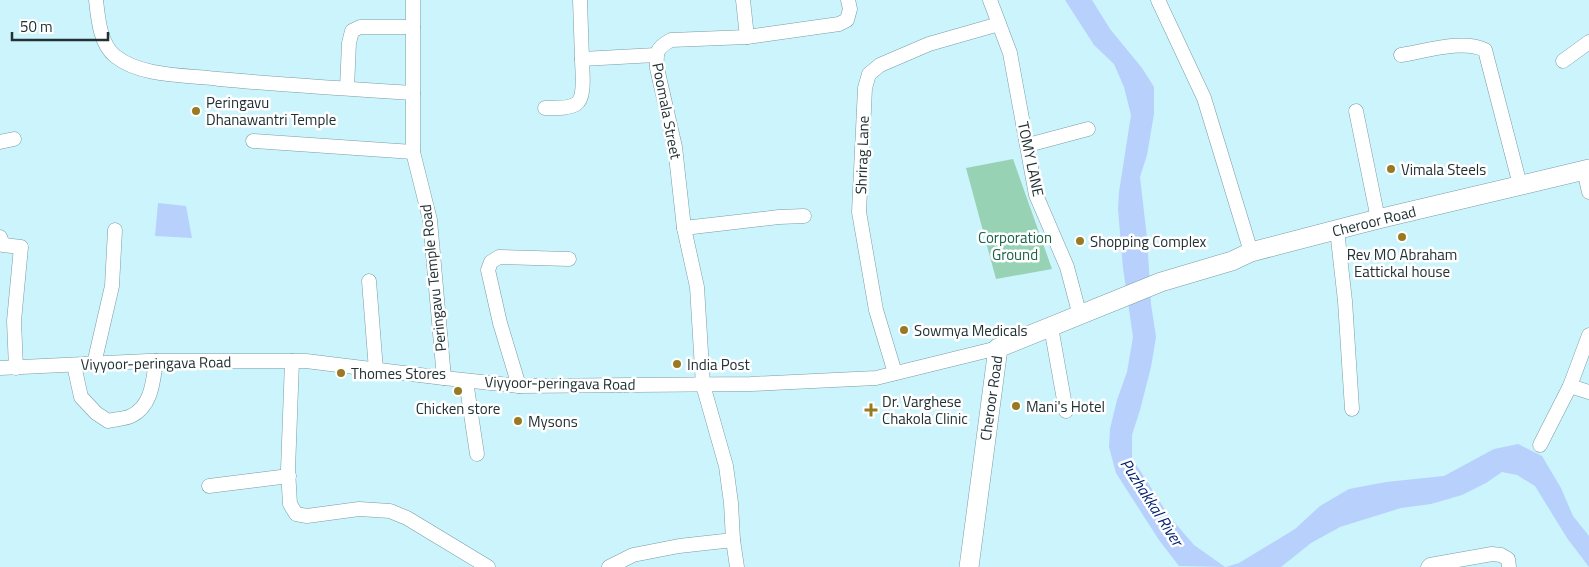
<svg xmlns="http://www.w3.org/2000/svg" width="1589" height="567" viewBox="0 0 1589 567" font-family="'Titillium Web',sans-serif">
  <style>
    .green { fill: #98d2b5 }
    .water { fill: #b8d0fc }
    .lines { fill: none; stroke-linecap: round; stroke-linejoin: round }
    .minor-casing { stroke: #789da4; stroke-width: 15 }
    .major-casing { stroke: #789da4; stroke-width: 20 }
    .minor { stroke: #fff; stroke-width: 14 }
    .major { stroke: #fff; stroke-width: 19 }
    .poi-dot { fill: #997a23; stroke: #fff; stroke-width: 2 }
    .labels { text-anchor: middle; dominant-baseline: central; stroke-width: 5; stroke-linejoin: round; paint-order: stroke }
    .poi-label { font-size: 15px; fill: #223134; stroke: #fff; text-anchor: start }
    .street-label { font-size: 15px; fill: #223134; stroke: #fff }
    .park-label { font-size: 15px; fill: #1b6347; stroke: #fff }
    .water-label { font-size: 16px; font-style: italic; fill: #00206f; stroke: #fff }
  </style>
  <rect width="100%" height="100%" fill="#ccf4fc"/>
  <polygon class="green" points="1013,159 1052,269 996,279 966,168"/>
  <g class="water">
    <polygon points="1065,0 1092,0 1110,29 1142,68 1154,87 1154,114 1147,155 1140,177 1147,238 1151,304 1156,337 1151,367 1140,410 1132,435 1132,458 1169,516 1194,545 1225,567 1179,566 1159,540 1116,473 1109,447 1110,429 1117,400 1127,372 1133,337 1123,268 1118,209 1119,192 1131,115 1124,87 1114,64 1094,45"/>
    <polygon points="158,203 186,206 192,238 155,236"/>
    <polygon points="1518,444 1542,456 1561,488 1573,516 1589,536 1589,567 1567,538 1535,486 1517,475 1502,472 1486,483 1462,495 1431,504 1401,508 1340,527 1311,543 1281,567 1226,567 1239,563 1295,529 1320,506 1349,489 1386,482 1444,476 1494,449"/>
  </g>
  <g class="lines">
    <g class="minor-casing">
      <g id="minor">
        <path d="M96,0C98,18 100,44 115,56C141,77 187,75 219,79C283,85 348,89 413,93"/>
        <polyline points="413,0 413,152 430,220 444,378"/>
        <polyline points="580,0 582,59 656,55"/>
        <polyline points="743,0 747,37"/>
        <polyline points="990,0 1010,53 1036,195 1067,267 1080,316"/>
        <polyline points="1158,0 1204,98 1251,252"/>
        <path d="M1401,55C1426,51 1463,39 1485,50L1520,185"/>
        <polyline points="1563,61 1589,42"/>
        <polyline points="347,88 349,43 352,31 360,27 413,27"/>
        <path d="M545,108C554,108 568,109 576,104C586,98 582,70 582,59"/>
        <polyline points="1356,111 1378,219"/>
        <polyline points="253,141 413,152"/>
        <polyline points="0,142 14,139"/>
        <polyline points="1028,145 1088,129"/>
        <polyline points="1584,170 1589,192"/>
        <polyline points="684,228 779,217 804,216"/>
        <polyline points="1337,230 1345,301 1352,409"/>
        <polyline points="0,237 3,245 21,247 14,321 16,368"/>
        <polyline points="369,281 376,370"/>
        <polyline points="1051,327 1066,411"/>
        <polyline points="1589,335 1570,386 1589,392"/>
        <polyline points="292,361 288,470 290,504 296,514 307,516 359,509 390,511 407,518 488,567"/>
        <polyline points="94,364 112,286 115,230"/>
        <path d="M74,365L81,397L96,413L108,421C115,419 125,419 131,416C152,406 153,381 156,361"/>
        <polyline points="0,368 148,361 306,361 444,378 519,386 751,384 876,378 998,348"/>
        <polyline points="895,373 876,310 859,212 865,88 869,74 880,65 929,44 999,24"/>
        <polyline points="466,381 477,454"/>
        <polyline points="519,386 500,323 488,270 491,262 499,257 569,259"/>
        <polyline points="1540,445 1570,386"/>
        <polyline points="209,486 289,476"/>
        <path d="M733,540L731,503L726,466L703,385L697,287L684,228L675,147L657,68C656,53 656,48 671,40L747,37L839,24L847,20L850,9L848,0"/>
        <polyline points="609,567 633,555 679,546 733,540 737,567"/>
        <polyline points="1428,567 1430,565 1492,554 1501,555 1508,559 1509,567"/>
      </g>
    </g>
    <g class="major-casing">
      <polyline id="major" points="969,567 998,348 1161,282 1232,261 1251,252 1378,219 1589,169"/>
    </g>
    <use href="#minor" class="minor"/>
    <use href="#major" class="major"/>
  </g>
  <g class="poi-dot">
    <circle cx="196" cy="111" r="5"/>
    <circle cx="1391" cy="169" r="5"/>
    <circle cx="1402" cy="237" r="5"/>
    <circle cx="1080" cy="241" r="5"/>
    <circle cx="904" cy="330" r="5"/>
    <circle cx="677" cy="364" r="5"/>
    <circle cx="341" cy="373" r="5"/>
    <circle cx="458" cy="391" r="5"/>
    <circle cx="1016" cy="406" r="5"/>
    <path d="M868.5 402.5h5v5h5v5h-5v5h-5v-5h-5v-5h5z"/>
    <circle cx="518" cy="421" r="5"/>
  </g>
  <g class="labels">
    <g class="poi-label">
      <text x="206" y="102">Peringavu<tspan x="206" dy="17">Dhanawantri Temple</tspan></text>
      <text x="1401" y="169">Vimala Steels</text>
      <text x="1090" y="241">Shopping Complex</text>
      <text x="1402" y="254" text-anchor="middle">Rev MO Abraham<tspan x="1402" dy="17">Eattickal house</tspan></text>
      <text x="914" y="330">Sowmya Medicals</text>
      <text x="687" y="364">India Post</text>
      <text x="351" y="373">Thomes Stores</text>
      <text x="882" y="401">Dr. Varghese<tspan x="882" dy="17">Chakola Clinic</tspan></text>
      <text x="1026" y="406">Mani's Hotel</text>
      <text x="458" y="408" text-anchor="middle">Chicken store</text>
      <text x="528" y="421">Mysons</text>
    </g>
    <g class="street-label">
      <text transform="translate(667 111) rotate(79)">Poomala Street</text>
      <text transform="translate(862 155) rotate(-88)">Shrirag Lane</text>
      <text transform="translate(1031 159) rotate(78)">TOMY LANE</text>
      <text transform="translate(1374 221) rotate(-14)">Cheroor Road</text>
      <text transform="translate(433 278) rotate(-96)">Peringavu Temple Road</text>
      <text transform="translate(156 363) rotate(-1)">Viyyoor-peringava Road</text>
      <text transform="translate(560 383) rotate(1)">Viyyoor-peringava Road</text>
      <text transform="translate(991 398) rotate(-82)">Cheroor Road</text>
    </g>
    <g class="park-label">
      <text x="1015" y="237">Corporation<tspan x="1015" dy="17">Ground</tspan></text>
    </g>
    <g class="water-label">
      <text transform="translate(1152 502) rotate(57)">Puzhakkal River</text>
    </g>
  </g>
  <path d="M12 32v8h96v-8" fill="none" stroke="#223134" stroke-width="2.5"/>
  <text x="20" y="32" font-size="15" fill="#223134" stroke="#ffffff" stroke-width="4" paint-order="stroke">50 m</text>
</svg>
